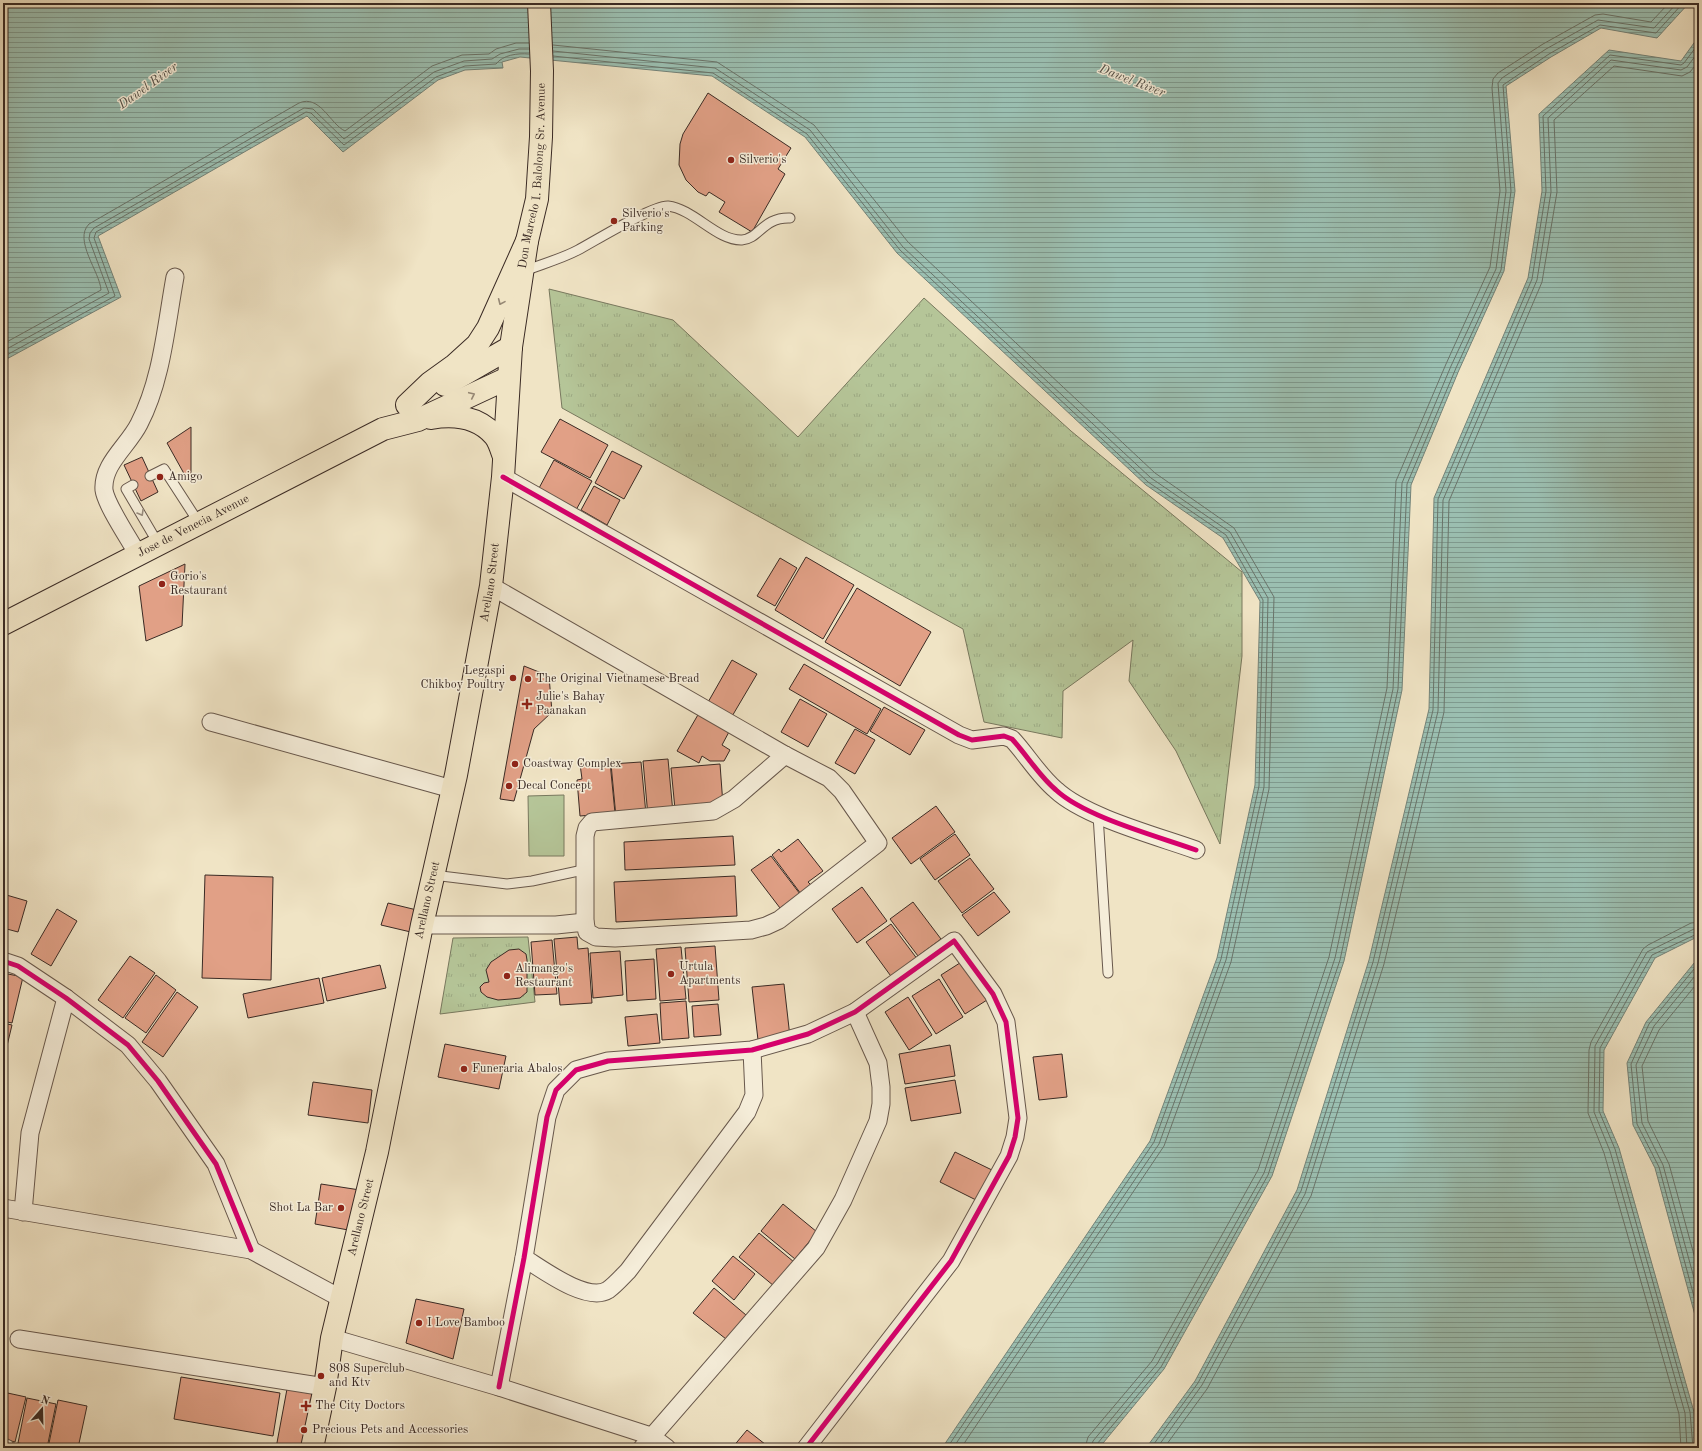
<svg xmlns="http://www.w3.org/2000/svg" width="1702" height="1451" viewBox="0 0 1702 1451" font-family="'Old Standard TT',serif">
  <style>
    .grass { fill: url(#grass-tufts); stroke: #78785e }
    .garden { fill: #b5c598; stroke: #78785e }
    .water { fill: url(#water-rules); stroke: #748379 }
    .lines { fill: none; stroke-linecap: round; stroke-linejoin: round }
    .shore { stroke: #6a746a; stroke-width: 1 }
    .building { fill: #e1a086; stroke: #3a2a24 }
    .lane-casing { stroke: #68584c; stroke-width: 11 }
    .street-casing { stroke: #68584c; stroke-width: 19 }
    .primary-casing { stroke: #3a2a24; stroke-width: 24 }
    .highway-casing { stroke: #3a2a24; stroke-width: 24 }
    .lane { stroke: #f5edd9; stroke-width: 9 }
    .street { stroke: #f5edd9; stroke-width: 17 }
    .primary { stroke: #f0e4c5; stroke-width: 22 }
    .highway { stroke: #f0e4c5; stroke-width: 22 }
    .cycleway-casing { stroke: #f5edd9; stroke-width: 8 }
    .cycleway { stroke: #d6006c; stroke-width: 5 }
    .oneway { stroke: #958774 }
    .oneway2 { stroke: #988c7e }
    .poi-dot { fill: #8f2418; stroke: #f5edd9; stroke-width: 1.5 }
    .labels { text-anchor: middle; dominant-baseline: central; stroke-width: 3; stroke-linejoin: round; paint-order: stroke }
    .poi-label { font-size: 12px; fill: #3a2a24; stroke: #f5edd9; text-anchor: start }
    .street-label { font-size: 12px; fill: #3a2a24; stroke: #f5edd9 }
    .water-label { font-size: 13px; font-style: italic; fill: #524f47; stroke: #f5edd9 }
  </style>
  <defs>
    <pattern id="grass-tufts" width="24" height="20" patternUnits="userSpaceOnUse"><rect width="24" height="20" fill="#b5c598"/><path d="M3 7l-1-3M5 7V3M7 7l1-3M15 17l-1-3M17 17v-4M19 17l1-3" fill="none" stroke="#9ca983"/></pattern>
    <pattern id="water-rules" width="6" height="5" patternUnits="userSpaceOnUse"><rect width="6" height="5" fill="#9bbfb1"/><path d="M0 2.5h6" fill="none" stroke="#7f9b90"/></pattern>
  </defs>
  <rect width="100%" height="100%" fill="#f0e4c5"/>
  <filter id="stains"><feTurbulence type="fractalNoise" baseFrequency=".005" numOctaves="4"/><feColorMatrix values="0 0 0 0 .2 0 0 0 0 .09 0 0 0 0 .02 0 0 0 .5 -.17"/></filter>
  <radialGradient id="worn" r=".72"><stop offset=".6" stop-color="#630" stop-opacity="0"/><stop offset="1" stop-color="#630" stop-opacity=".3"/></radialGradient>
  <g class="grass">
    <polygon points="549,289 673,320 798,437 924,298 1071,431 1242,572 1242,656 1220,844 1176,751 1129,681 1133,640 1063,691 1062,738 984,722 963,629 562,408"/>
    <polygon points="528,937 535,1002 440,1014 453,938"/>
  </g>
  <polygon class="garden" points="564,795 564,856 529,856 528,796"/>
  <g class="water">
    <polygon points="3,3 1689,3 1657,38 1601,28 1551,57 1506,86 1515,191 1504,271 1459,370 1411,485 1402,690 1344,961 1272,1176 1164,1369 1099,1448 942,1448 1150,1141 1217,958 1255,785 1260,601 1223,538 1146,485 897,253 805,137 712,76 520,57 502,62 503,68 465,70 438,80 343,152 307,116 98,236 121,297 3,361"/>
    <polygon points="1699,36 1699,936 1655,958 1604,1050 1603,1111 1619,1148 1694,1412 1696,1448 1146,1448 1195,1381 1297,1190 1369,960 1429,709 1434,498 1528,278 1542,191 1539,114 1609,50 1681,61"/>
    <polygon points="1699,957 1699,1330 1655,1168 1633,1125 1627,1063 1646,1022"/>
  </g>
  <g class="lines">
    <g class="shore">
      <polyline points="553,45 717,62 814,125 908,242 1155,473 1234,528 1274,597 1269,789 1231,962 1164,1146 961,1448"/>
      <polyline points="553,51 715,68 810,130 903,247 1151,478 1230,532 1268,598 1264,787 1226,960 1159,1144 953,1448"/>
      <polyline points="553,56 713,73 807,134 900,250 1148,482 1226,535 1263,600 1259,786 1221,959 1154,1142 947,1448"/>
      <path d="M3,344L101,290C100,272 73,240 89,224L299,103C320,94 330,124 345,131L432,66L462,55L489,54L496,49L516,43H529"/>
      <polyline points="3,351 109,293 89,239 90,233 94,228 304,108 313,109 344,139 434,72 464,61 492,59 500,54 519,49 529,49"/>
      <path d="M3,357L115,296L94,238L96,232L306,112L311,113L344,145L436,77L465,66L496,64C503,55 517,53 529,54"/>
      <polyline points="1699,963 1649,1024 1631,1064 1637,1124 1659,1167 1699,1315"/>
      <polyline points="1699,971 1654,1026 1636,1065 1642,1123 1663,1165 1699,1296"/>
      <polyline points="1699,981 1659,1030 1642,1066 1648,1121 1669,1164 1699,1273"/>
      <polyline points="1085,1448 1088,1437 1152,1361 1258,1170 1329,957 1387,688 1396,481 1446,364 1490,267 1500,191 1492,88 1493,79 1498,73 1543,44 1595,15 1603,14 1651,22 1669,3"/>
      <polyline points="1091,1448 1093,1441 1157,1364 1264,1173 1335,958 1393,689 1402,483 1451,366 1496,269 1506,191 1498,83 1502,78 1546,49 1598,20 1654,28 1677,3"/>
      <polyline points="1096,1448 1097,1444 1161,1367 1268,1175 1340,960 1398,689 1407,484 1456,368 1501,270 1511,191 1503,85 1549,54 1600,25 1656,33 1683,3"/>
      <polyline points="1151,1448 1198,1383 1301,1191 1373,962 1433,710 1438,499 1532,279 1546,191 1543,116 1610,55 1681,65 1684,63 1699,43"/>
      <polyline points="1157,1448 1202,1385 1305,1194 1378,963 1438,711 1443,500 1537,280 1551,192 1548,118 1611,60 1681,70 1687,67 1699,51"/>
      <polyline points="1164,1448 1207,1389 1311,1196 1384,964 1444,712 1449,501 1542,282 1557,192 1554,120 1614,66 1682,76 1690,72 1699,61"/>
      <polyline points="1681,1448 1679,1414 1604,1153 1588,1113 1589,1050 1591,1042 1643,949 1648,945 1691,923 1699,922"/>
      <polyline points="1687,1448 1685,1413 1610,1151 1594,1112 1595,1046 1647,952 1694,929 1699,928"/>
      <polyline points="1693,1448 1690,1412 1615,1149 1599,1111 1600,1048 1652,955 1699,933"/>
    </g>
  </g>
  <g class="building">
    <polygon points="708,93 791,148 778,169 785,174 752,232 719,212 725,202 709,192 706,196 698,192 686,180 679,165 680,144 683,134"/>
    <polygon points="560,419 608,445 590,478 541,452"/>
    <polygon points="191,427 191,479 187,479 167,443"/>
    <polygon points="612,451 642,466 624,499 595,483"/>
    <polygon points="142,457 158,492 141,501 124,465"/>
    <polygon points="554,460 592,481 576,510 538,490"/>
    <polygon points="594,486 620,500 607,525 581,510"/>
    <polygon points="806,557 854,585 823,639 775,610"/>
    <polygon points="780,558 797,568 775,606 757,596"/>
    <polygon points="185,564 182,626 146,641 139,586"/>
    <polygon points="857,588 931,632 900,686 825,642"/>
    <polygon points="732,660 757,674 731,718 707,704"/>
    <polygon points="804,664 881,709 867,734 789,689"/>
    <polygon points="524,666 549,676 552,712 534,729 514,801 500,799"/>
    <polygon points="800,699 827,714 808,747 781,732"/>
    <polygon points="884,707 925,730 910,755 870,731"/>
    <polygon points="699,713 730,730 722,745 730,750 724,761 710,761 702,756 699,763 677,751"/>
    <polygon points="855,729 875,740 855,774 835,763"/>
    <polygon points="668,759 673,813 648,816 643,761"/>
    <polygon points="610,762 615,813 580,816 577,780 582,779 580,764"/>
    <polygon points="641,762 646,814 616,817 611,764"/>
    <polygon points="720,764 723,805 675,809 671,768"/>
    <polygon points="936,806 955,832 911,864 892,838"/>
    <polygon points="955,834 970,855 935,880 920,859"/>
    <polygon points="733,836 735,865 625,870 624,842"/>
    <polygon points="798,839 823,871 808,882 812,886 801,894 772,855 779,849 781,852"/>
    <polygon points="771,856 800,894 780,908 751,870"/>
    <polygon points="970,858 994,889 962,913 938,881"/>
    <polygon points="205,875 273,877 271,980 202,978"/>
    <polygon points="735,876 737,916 616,922 614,882"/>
    <polygon points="862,887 887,921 857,943 832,909"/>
    <polygon points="994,892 1010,912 978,936 962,915"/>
    <polygon points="3,894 27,901 18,932 3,928"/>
    <polygon points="913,902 941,939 918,956 890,919"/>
    <polygon points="388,903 421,911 415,933 381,925"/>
    <polygon points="57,909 77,921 51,966 31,954"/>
    <polygon points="891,924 918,960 893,979 866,942"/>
    <polygon points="577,937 578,949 588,948 592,1003 560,1005 554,939"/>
    <polygon points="552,940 557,994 535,995 531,942"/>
    <polygon points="715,946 719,1000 689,1002 685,948"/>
    <polygon points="681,947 686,999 660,1001 656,949"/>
    <polygon points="519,949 526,954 527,960 527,992 520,998 511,999 498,1000 487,997 481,992 480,987 484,983 489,982 486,970 491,962 509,950"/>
    <polygon points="620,951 623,995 593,998 590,953"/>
    <polygon points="130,956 155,973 123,1018 98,1000"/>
    <polygon points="654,959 656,999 627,1001 625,961"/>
    <polygon points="963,961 987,1000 965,1014 941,975"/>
    <polygon points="380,965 386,988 327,1001 322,978"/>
    <polygon points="3,973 23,977 12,1023 3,1021"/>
    <polygon points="156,975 176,990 146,1033 125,1018"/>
    <polygon points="319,978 324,1003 248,1018 243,994"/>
    <polygon points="939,979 963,1017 936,1034 912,996"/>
    <polygon points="784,984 790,1037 758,1040 752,987"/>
    <polygon points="177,992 198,1007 163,1057 142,1042"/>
    <polygon points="908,997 932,1035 909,1050 885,1012"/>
    <polygon points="686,1001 689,1038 662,1040 660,1003"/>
    <polygon points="718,1004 721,1035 694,1037 692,1006"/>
    <polygon points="657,1014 660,1043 628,1046 625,1017"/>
    <polygon points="3,1023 12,1025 6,1050 3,1050"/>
    <polygon points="445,1044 506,1056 499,1089 438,1077"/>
    <polygon points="950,1045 955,1076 905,1084 899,1054"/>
    <polygon points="1062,1054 1067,1097 1039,1100 1033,1057"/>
    <polygon points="955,1080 961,1113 911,1121 905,1088"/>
    <polygon points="313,1082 372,1090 368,1123 308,1115"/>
    <polygon points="955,1152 994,1171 978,1201 940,1182"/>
    <polygon points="321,1184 360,1190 354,1231 315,1224"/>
    <polygon points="783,1204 817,1232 795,1259 761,1231"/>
    <polygon points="759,1233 794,1262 774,1286 739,1257"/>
    <polygon points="733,1256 755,1274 734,1300 712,1281"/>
    <polygon points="714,1288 746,1315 726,1339 693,1313"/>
    <polygon points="416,1299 464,1309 453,1359 406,1343"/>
    <polygon points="181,1377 280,1393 273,1436 174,1419"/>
    <polygon points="287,1389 313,1394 307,1448 276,1448"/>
    <polygon points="3,1392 26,1397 15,1442 3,1439"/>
    <polygon points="27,1398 56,1404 47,1448 18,1443"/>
    <polygon points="58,1400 87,1406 78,1448 48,1448"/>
    <polygon points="747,1430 770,1448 732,1448"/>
  </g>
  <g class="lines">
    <g class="lane-casing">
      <g id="lane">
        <path d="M524,271C542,264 561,259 578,250C595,241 653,205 668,206C694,209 717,241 742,240C759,239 763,217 790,218"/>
        <polyline points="150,476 164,469 199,523"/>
        <polyline points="133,485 126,489 159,545"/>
        <polyline points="1098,815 1108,973"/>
        <polyline points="433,875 507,884 532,881 583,870"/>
      </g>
    </g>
    <g class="street-casing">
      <g id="street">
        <path d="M503,477L959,735L972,740L1004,736L1012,739C1027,755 1039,776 1056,790C1085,817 1157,836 1196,850"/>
        <path d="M138,555C130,540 106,505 104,490C102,464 128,446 139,424C162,380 166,326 175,277"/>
        <polyline points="211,722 452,789"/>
        <polyline points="585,922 585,836 587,828 592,822 713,811 734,799 785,755"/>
        <polyline points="422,925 556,925 585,922 587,932 596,937 615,938 751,930 766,926 779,920 878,843 842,791 829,778 785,755 491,586"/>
        <polyline points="3,961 18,966 66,998 128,1045 158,1081 216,1164 251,1250"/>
        <polyline points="3,1208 251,1250 342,1299"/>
        <polyline points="23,1212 30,1133 66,998"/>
        <path d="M524,1258C542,1269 587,1303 608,1290C615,1285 622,1277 628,1271L747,1112L754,1095L752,1050"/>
        <polyline points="332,1338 499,1387 651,1436 667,1448"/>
        <polyline points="19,1339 325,1387"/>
        <polyline points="499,1387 524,1258 547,1117 556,1090 576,1070 608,1061 752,1050 808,1034 855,1012 954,941 993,994 1006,1022 1018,1118 1015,1137 1009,1156 951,1261 806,1448"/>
        <polyline points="3,1447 6,1448"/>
        <polyline points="642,1448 816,1248 843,1200 878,1121 881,1104 881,1087 878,1063 855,1012"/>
      </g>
    </g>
    <g class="primary-casing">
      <g id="primary">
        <path id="s1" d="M511,347L527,241L537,199L541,137L542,71L539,3"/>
      </g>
    </g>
    <g class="highway-casing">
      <g id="highway">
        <polyline points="445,385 511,347"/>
        <polyline points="407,405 430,383 455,365 477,345 488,328 527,241"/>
        <path d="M431,418C454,414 478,417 494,435C498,439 501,448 503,454"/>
        <path id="s2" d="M3,624L383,429L418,420L508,378"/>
        <path id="s3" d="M312,1448L325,1387L332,1338L377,1152L422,925L456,775L491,586L503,477L511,347"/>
      </g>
    </g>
    <use href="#lane" class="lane"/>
    <use href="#street" class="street"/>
    <use href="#primary" class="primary"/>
    <use href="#highway" class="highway"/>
    <g class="cycleway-casing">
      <g id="cycleway">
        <path d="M503,477L959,735L972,740L1004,736L1012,739C1027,755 1039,776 1056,790C1085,817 1157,836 1196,850"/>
        <polyline points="3,961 18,966 66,998 128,1045 158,1081 216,1164 251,1250"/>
        <polyline points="499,1387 524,1258 547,1117 556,1090 576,1070 608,1061 752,1050 808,1034 855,1012 954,941 993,994 1006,1022 1018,1118 1015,1137 1009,1156 951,1261 806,1448"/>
      </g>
    </g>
    <use href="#cycleway" class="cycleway"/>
  </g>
  <defs><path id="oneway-chevron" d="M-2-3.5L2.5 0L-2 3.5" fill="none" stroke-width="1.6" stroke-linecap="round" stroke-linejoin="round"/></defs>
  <g class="oneway">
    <use href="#oneway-chevron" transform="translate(501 302) rotate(114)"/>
    <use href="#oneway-chevron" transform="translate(472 395) rotate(-25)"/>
  </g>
  <use class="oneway2" href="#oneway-chevron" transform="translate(141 513) rotate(60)"/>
  <g class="poi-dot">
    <circle cx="731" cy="160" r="4"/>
    <circle cx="614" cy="221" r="4"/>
    <circle cx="160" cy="477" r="4"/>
    <circle cx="162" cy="584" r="4"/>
    <circle cx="513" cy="678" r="4"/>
    <circle cx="528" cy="679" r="4"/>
    <path d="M525 698h4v4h4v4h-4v4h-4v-4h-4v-4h4z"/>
    <circle cx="515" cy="764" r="4"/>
    <circle cx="509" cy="786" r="4"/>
    <circle cx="671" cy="974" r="4"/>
    <circle cx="507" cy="976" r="4"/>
    <circle cx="464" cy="1069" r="4"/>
    <circle cx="341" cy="1208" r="4"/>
    <circle cx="419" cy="1323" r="4"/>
    <circle cx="321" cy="1376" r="4"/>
    <path d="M304 1400h4v4h4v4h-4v4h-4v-4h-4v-4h4z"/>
    <circle cx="304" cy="1430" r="4"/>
  </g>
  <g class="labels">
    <g class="poi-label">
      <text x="739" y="160">Silverio's</text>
      <text x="622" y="214">Silverio's<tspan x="622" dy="14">Parking</tspan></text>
      <text x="168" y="477">Amigo</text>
      <text x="170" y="577">Gorio's<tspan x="170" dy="14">Restaurant</tspan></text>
      <text x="505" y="671" text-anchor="end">Legaspi<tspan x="505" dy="14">Chikboy Poultry</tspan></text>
      <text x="536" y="679">The Original Vietnamese Bread</text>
      <text x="536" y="697">Julie's Bahay<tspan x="536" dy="14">Paanakan</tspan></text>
      <text x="523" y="764">Coastway Complex</text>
      <text x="517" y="786">Decal Concept</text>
      <text x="679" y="967">Urtula<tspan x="679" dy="14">Apartments</tspan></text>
      <text x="515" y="969">Alimango's<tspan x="515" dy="14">Restaurant</tspan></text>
      <text x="472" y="1069">Funeraria Abalos</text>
      <text x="333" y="1208" text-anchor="end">Shot La Bar</text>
      <text x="427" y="1323">I Love Bamboo</text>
      <text x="329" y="1369">808 Superclub<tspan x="329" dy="14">and Ktv</tspan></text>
      <text x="315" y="1406">The City Doctors</text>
      <text x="312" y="1430">Precious Pets and Accessories</text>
    </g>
    <g class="street-label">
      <text stroke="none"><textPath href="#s1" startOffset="173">Don Marcelo I. Balolong Sr. Avenue</textPath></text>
      <text stroke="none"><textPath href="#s2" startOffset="214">Jose de Venecia Avenue</textPath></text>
      <text stroke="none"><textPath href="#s3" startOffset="884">Arellano Street</textPath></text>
      <text stroke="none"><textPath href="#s3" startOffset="560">Arellano Street</textPath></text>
      <text stroke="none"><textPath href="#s3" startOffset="236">Arellano Street</textPath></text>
    </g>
    <g class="water-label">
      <text transform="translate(1132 81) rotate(21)">Dawel River</text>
      <text transform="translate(148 86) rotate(-36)">Dawel River</text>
    </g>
  </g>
  <rect width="1702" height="1451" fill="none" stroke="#f0e4c5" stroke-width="16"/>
  <rect x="4" y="4" width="1694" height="1443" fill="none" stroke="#3a2a24" stroke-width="2"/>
  <rect x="8" y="8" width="1686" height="1435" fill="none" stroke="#3a2a24"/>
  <g transform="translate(42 1409) rotate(20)" stroke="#f5edd9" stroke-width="3" paint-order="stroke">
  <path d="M0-3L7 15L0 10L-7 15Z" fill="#3a2a24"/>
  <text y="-6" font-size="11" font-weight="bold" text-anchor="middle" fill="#3a2a24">N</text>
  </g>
  <rect width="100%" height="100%" filter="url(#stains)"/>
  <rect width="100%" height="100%" fill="url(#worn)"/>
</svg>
